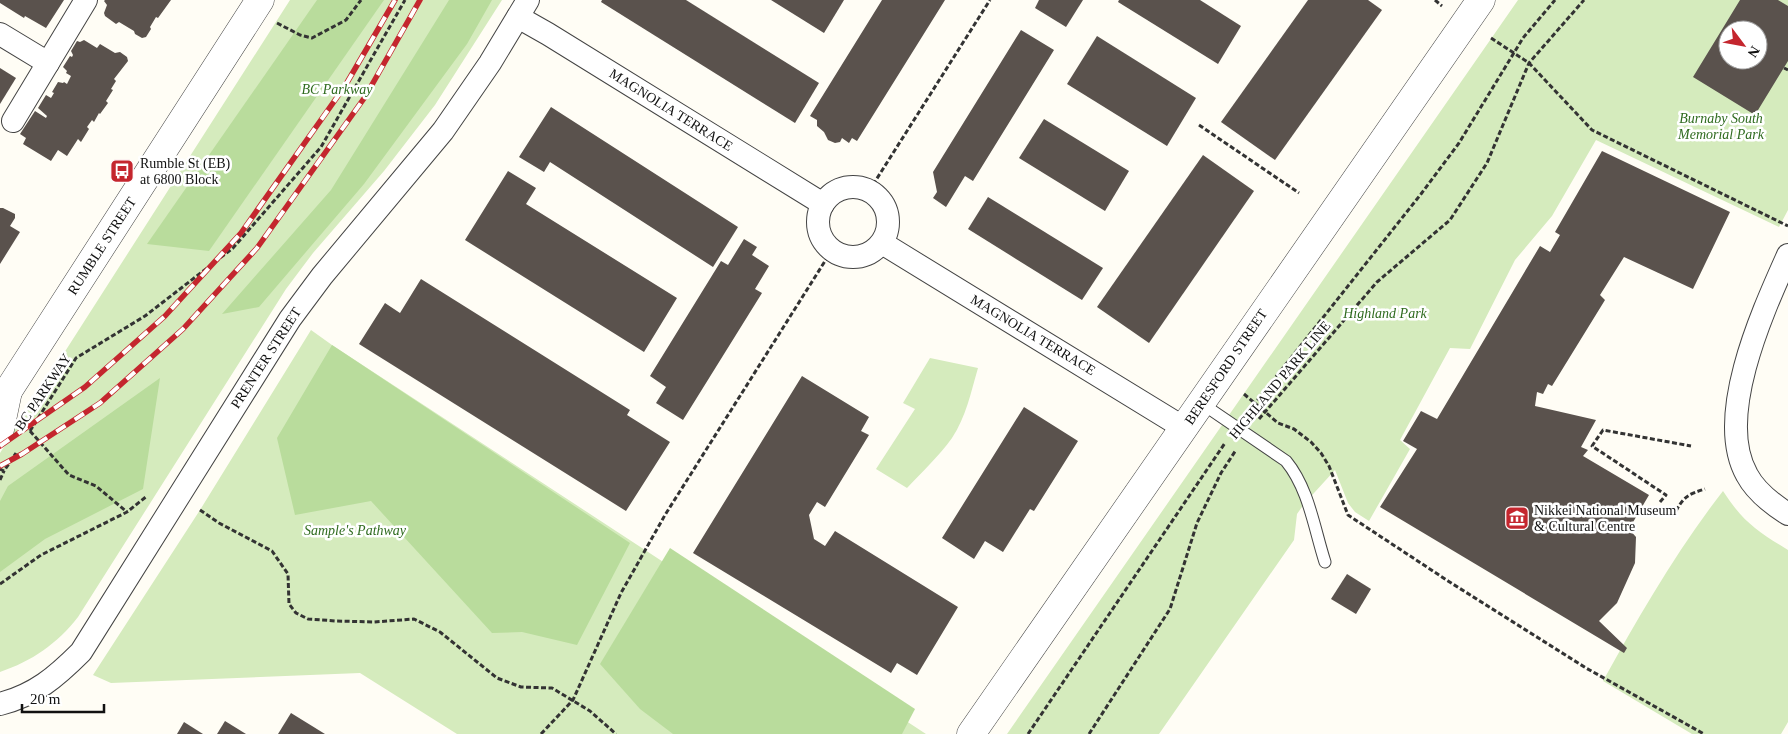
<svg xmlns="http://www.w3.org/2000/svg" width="1788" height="734" viewBox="0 0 1788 734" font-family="Georgia,serif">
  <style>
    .green { fill: #d5ebbd; fill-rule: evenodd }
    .forest { fill: #b9dc9c }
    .building { fill: #5a524d; fill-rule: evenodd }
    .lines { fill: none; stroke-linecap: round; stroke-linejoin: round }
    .service-casing { stroke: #444; stroke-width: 13 }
    .minor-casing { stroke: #444; stroke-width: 24 }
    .tertiary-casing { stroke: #444; stroke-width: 29 }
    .path { stroke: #333; stroke-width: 3; stroke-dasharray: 5 2.5; stroke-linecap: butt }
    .service { stroke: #fff; stroke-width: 11 }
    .minor { stroke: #fff; stroke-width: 22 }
    .tertiary { stroke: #fff; stroke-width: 28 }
    .rail-casing { stroke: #c4262e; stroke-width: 5.5 }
    .rail { stroke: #fff; stroke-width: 4; stroke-dasharray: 11; stroke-linecap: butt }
    .labels { text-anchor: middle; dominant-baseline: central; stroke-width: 5; stroke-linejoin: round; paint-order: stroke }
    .park-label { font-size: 14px; font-style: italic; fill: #2f6b1f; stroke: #fff }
    .street-label { font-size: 14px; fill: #111; stroke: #fff }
    .poi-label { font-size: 14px; fill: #111; stroke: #fff; text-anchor: start }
  </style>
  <rect width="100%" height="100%" fill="#fffdf5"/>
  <g class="green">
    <path d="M290,0H502L435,105L384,171L313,253L286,289L78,617C57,644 32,661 0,672V453Z"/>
    <path d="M1518,0H1788V210L1779,227L1596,140L1552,216L1515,260L1470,349L1450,348L1400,440L1410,449L1369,521L1355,512L1348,503L1335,470L1304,504L1297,514L1294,540L1159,734H1007ZM1728,30H1758V60H1728Z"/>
    <polygon points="311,330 332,345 926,734 457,734 360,673 111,683 93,675 200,510"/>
    <path d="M930,358L978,368C971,392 966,417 952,438C939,456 922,472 907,488L876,469L915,409L903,403Z"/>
    <path d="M1723,491C1743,522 1757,531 1788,550V722L1781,734H1692L1603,681C1639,616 1677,550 1723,491Z"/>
  </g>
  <g class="forest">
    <polygon points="317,0 384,0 209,251 147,244"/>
    <polygon points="449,0 492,0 467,44 364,184 259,307 222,314 331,190"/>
    <polygon points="332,345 630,543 577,645 522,632 492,633 371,501 295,515 277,438"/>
    <polygon points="160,378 143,489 45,539 0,572 0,501 8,486"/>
    <polygon points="670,548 915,709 902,734 673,734 640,709 600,664"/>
  </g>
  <g class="building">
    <polygon points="0,0 64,0 46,28 25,16 24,18 0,3"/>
    <polygon points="105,0 171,0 158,18 156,17 150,27 151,29 146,37 142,38 135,34 134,31 119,22 116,24 105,16 104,13 107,5 104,1"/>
    <polygon points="602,0 686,0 819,83 795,123 601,2"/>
    <polygon points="771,0 844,0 824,33"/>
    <polygon points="882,0 945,0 857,141 852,138 849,143 842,138 840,142 835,143 828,140 824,132 817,126 817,120 810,116"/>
    <polygon points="1039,0 1083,0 1066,27 1035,8"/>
    <polygon points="1119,0 1200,0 1241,26 1218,64 1118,2"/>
    <polygon points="1308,0 1368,0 1382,10 1275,160 1221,122"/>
    <path d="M1740,0H1778L1788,6V61L1755,115L1693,77ZM1728,30H1758V60H1728Z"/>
    <polygon points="1021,30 1054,50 973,181 965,176 946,207 933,198 937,192 933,172"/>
    <polygon points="1097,36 1196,98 1167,146 1067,84"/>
    <polygon points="84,40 97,48 100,44 115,53 120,52 127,57 128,61 114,79 116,81 111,89 113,90 106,101 108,103 100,114 99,113 94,122 92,120 87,127 89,129 81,142 78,139 67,156 58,150 51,161 23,144 26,138 20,134 35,111 46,118 47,116 38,108 46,95 51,98 54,93 52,92 58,82 63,83 64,82 67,84 71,76 66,73 67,71 63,67 70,56 72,57 73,55 71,51 77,41 80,42"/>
    <polygon points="0,68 16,78 0,104"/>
    <polygon points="551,107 738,227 713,267 550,162 544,172 519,157"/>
    <polygon points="1044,119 1129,171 1105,211 1019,158"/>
    <polygon points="1602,151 1730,212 1693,289 1624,257 1600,295 1605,300 1552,386 1548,384 1543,394 1537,392 1535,406 1596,420 1581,447 1588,450 1583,456 1649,495 1629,529 1636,537 1635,563 1617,603 1599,621 1627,648 1624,653 1380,507 1417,449 1403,441 1421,411 1437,419 1540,246 1550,252 1560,235 1555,232"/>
    <polygon points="1203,155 1254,191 1149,343 1097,307"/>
    <polygon points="508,171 536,188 526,204 677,298 644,352 465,240"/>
    <polygon points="988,197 1103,268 1082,300 968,229"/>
    <polygon points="0,208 3,208 15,214 15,218 10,226 20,232 0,264"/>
    <polygon points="744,239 757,247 752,255 769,266 755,289 762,293 683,420 656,403 666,387 650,376 721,261 728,265"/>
    <polygon points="421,279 630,410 627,415 670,442 626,511 359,344 385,303 400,313"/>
    <polygon points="802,376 869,417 861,431 869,435 825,507 817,502 809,515 814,539 825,546 835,531 958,607 917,675 897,663 891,673 693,553"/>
    <polygon points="1024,407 1078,441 1034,511 1030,509 1003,552 985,541 974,559 942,538"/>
    <polygon points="1347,574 1371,589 1356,614 1331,599"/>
    <polygon points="291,713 325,734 278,734"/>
    <polygon points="225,721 246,734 217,734"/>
    <polygon points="184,722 203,734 177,734"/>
  </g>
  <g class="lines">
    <g class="service-casing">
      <path id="service" d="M1201,403L1286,461C1309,489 1314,528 1325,562"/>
    </g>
    <g class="minor-casing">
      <g id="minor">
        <polyline points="518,17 548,34 823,204"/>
        <polyline points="0,34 48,63"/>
        <polyline points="13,121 86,0"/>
        <circle cx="853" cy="222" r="35"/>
        <polyline points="882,243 1184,428"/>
        <path d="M1788,255C1763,311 1714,417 1747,475C1756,492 1772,504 1788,514"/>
        <path d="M0,704C35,695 56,677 81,652L290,319L322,276L443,131L490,63L528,0"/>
      </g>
    </g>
    <g class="tertiary-casing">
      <g id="tertiary">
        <polyline points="0,398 8,391 260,0"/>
        <polyline points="0,429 8,391"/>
        <polyline points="971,734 1481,0"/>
      </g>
    </g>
    <g class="path">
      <polyline points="1435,0 1442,6"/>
      <polyline points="277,23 300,35 312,38 346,20 361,0"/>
      <polyline points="1491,38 1529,63 1592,130 1788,226"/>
      <polyline points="1784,68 1788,70"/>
      <polyline points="1199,125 1299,193"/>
      <polyline points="869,191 990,0"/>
      <polyline points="1244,394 1278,423 1294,429 1311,442 1321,453 1329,466 1348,515 1448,581 1586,668 1704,734"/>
      <polyline points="1248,412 1421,194 1459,143 1523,38 1555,0"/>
      <polyline points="1259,419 1377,282 1450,220 1487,163 1529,63 1584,0"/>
      <polyline points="30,431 76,358 145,316 233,248 321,147 405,0"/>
      <polyline points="30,431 69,475 96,486 127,512"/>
      <polyline points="0,469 4,471 16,453"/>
      <polyline points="0,480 4,471"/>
      <polyline points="1660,502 1666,495 1592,446 1603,430 1691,446"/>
      <polyline points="200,510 219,523 272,551 288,574 289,604 296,613 308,619 336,621 374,622 414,619 440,632 497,678 521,687 552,688 590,711 616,734"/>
      <path d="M1676,511C1684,496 1689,494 1705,489"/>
      <polyline points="0,584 41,555 127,512 147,496"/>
      <polyline points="541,734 573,700 621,593 665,515 832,250"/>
      <polyline points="1028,734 1225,443"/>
      <polyline points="1089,734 1170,609 1197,523 1221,473 1236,450"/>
    </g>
    <use href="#service" class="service"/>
    <use href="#minor" class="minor"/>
    <use href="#tertiary" class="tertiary"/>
    <g class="rail-casing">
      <g id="rail">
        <polyline points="0,446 85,387 165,316 241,233 345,86 395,0"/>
        <polyline points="0,466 22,454 100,403 183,329 257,248 365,97 420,0"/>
      </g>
    </g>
    <use href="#rail" class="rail"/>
  </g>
  <defs>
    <g id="bus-square" transform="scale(1.25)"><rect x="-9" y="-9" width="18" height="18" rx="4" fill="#c4262e" stroke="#fff"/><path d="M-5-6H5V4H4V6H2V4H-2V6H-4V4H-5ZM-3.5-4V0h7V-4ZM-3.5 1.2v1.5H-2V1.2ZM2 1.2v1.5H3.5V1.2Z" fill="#fff"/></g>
    <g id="museum-square" transform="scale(1.25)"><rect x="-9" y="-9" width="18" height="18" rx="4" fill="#c4262e" stroke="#fff"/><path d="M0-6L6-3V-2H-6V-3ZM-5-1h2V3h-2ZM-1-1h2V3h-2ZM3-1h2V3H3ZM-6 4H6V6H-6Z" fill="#fff"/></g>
  </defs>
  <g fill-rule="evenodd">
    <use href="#bus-square" x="122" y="171"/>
    <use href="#museum-square" x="1517" y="518"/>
  </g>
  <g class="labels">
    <g class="park-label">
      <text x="337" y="89">BC Parkway</text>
      <text x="1721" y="118">Burnaby South<tspan x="1721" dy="16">Memorial Park</tspan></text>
      <text x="1385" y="313">Highland Park</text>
      <text x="355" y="530">Sample's Pathway</text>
    </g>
    <g class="street-label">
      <text transform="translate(671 110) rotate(32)">MAGNOLIA TERRACE</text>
      <text transform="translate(102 246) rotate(-57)">RUMBLE STREET</text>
      <text transform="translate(1033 335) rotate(31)">MAGNOLIA TERRACE</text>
      <text transform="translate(266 358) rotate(-57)">PRENTER STREET</text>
      <text transform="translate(1226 367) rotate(-56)">BERESFORD STREET</text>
      <text transform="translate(1280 380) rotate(-50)">HIGHLAND PARK LINE</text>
      <text transform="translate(43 392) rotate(-56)">BC PARKWAY</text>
    </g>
    <g class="poi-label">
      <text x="140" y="163">Rumble St (EB)<tspan x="140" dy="16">at 6800 Block</tspan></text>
      <text x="1534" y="510">Nikkei National Museum<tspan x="1534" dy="16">&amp; Cultural Centre</tspan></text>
    </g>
  </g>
  <g transform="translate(1743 45) rotate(122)"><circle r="24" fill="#ffffff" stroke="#a0a0a0"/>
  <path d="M0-4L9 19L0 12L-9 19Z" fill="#c4262e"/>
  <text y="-8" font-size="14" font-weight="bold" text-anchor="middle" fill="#111111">N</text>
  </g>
  <path d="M22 704v8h82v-8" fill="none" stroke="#111111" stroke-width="2.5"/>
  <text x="30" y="704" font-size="15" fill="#111111" stroke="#ffffff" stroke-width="4" paint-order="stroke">20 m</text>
</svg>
